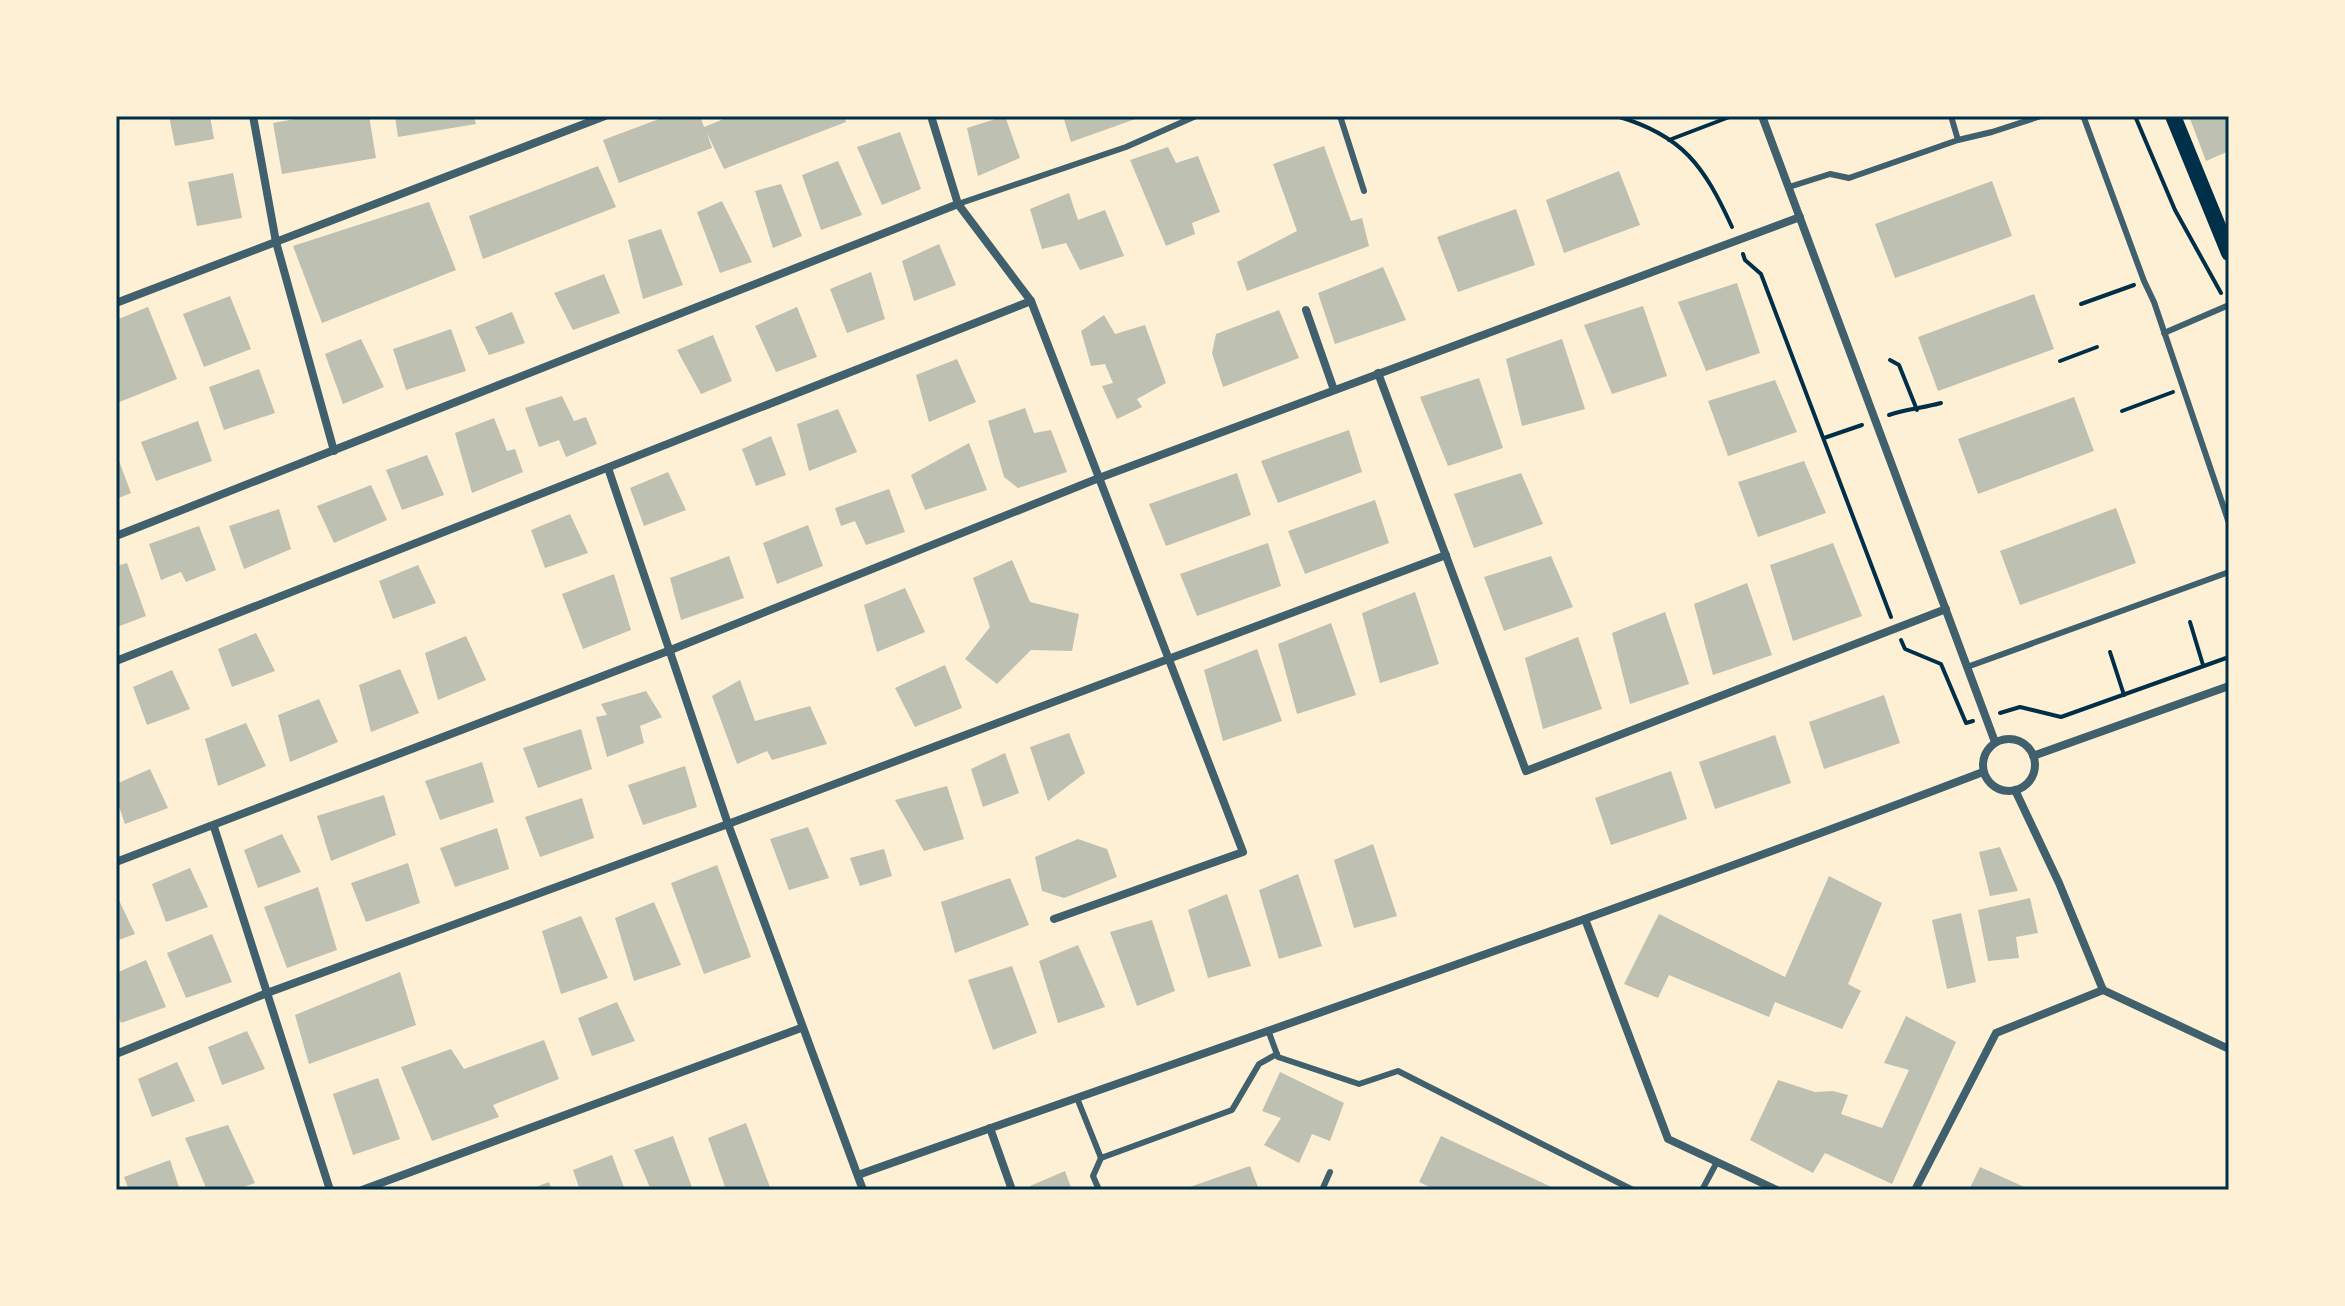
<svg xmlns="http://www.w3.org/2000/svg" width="2345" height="1306" viewBox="0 0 2345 1306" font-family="Helvetica,sans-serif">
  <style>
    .building { fill: #bec0b2 }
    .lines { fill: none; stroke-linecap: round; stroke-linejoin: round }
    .path { stroke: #003049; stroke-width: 4 }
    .service { stroke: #3f606c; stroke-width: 6 }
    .minor { stroke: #3f606c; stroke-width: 8 }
    .secondary { stroke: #003049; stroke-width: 16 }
    .neatline { fill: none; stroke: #003049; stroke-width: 3 }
  </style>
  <rect width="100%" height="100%" fill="#fdf0d5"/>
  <g class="building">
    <polygon points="169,116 210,116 214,139 175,146"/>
    <polygon points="312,116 369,116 376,158 282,174 273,123"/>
    <polygon points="395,116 474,116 476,124 398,137"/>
    <polygon points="667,116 700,116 704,127 731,116 844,116 846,122 724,169 707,133 712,148 619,183 603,140"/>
    <polygon points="1005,116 1020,158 978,176 967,128"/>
    <polygon points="1063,116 1144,116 1071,142"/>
    <polygon points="2189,116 2229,116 2229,151 2206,161"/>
    <polygon points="900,132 921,189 882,205 857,147"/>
    <polygon points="1324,146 1351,221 1362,218 1369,246 1247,291 1237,262 1297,231 1273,164"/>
    <polygon points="1168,147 1176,163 1198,156 1220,212 1192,223 1195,234 1166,246 1130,160"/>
    <polygon points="838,161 862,215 821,230 802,175"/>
    <polygon points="598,166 616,207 483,259 469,216"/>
    <polygon points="1619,171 1640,225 1564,253 1546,200"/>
    <polygon points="233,173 242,218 197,226 188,182"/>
    <polygon points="1992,181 2012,236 1895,278 1875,224"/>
    <polygon points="781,184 802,236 773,248 755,191"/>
    <polygon points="1069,193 1078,220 1105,210 1124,256 1080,270 1066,243 1042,249 1030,209"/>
    <polygon points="722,201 752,262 720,273 697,212"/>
    <polygon points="429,202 456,270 322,323 293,246"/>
    <polygon points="1516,209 1535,265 1458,292 1437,237"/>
    <polygon points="661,229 683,285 643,299 628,240"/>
    <polygon points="939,244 956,285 914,301 902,261"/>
    <polygon points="1383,267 1406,320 1335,344 1318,293"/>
    <polygon points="871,272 885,319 847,333 830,289"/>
    <polygon points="604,274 620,313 573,330 554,293"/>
    <polygon points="1737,283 1760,353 1706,371 1678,302"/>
    <polygon points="2034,294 2054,349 1938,391 1918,337"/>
    <polygon points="230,296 251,349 204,367 183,314"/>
    <polygon points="1643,306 1667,376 1612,394 1584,325"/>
    <polygon points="148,307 177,379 117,403 116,320"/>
    <polygon points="797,307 817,357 776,372 755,326"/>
    <polygon points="1279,310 1299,358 1223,387 1212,353 1216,334"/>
    <polygon points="512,312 525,343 489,355 475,327"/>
    <polygon points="1104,315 1115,334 1145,325 1166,383 1137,399 1142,407 1117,419 1102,386 1113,383 1105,364 1091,366 1081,331"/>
    <polygon points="451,329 466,371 406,390 393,349"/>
    <polygon points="713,335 732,381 701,394 677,350"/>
    <polygon points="361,339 384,387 343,404 325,354"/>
    <polygon points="1562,339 1585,409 1522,426 1506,359"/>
    <polygon points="957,359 976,402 929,422 916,375"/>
    <polygon points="259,369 275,413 224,430 209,387"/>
    <polygon points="1479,378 1503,448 1448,466 1420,397"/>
    <polygon points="1775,380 1797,432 1728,456 1708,401"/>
    <polygon points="562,396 574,421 586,417 597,444 566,457 559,440 539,447 525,408"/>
    <polygon points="2074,397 2094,451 1978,494 1958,439"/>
    <polygon points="1025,408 1034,433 1051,430 1067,472 1018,488 1004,477 988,421"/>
    <polygon points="838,409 857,452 809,471 797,424"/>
    <polygon points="494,418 507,451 515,449 523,472 472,493 455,433"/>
    <polygon points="198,421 212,461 156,481 141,442"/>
    <polygon points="1349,430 1362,472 1278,503 1261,461"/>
    <polygon points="771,436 786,475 756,486 742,449"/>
    <polygon points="969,443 987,490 925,510 911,475"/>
    <polygon points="116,453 131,493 116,499"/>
    <polygon points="427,455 444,495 402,510 386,470"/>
    <polygon points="1804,461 1826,513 1758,537 1738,482"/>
    <polygon points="668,472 686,510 644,526 630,488"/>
    <polygon points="1237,473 1251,515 1166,546 1149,504"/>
    <polygon points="1521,473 1543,524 1474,548 1454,494"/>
    <polygon points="371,485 387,520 334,543 317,506"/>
    <polygon points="889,489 905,532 866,545 855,521 841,526 835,508"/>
    <polygon points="1375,500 1389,543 1305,574 1288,531"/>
    <polygon points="2116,508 2136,563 2020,605 2000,551"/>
    <polygon points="279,509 291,549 244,569 229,526"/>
    <polygon points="570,514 588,553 545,568 531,530"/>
    <polygon points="808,525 823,566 777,584 763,543"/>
    <polygon points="199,526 216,570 186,582 181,572 161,580 149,544"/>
    <polygon points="1268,543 1281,586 1197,616 1180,574"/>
    <polygon points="1833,543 1862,616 1793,641 1770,565"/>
    <polygon points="729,556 744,598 681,620 670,578"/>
    <polygon points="1551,556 1573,607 1504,631 1484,577"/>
    <polygon points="1012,560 1030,602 1079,614 1072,651 1031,650 997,684 965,659 990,627 973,578"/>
    <polygon points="127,563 146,616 117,627 116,566"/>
    <polygon points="418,565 436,603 393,619 379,581"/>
    <polygon points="614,574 631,630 583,649 562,594"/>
    <polygon points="1747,583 1772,655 1713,675 1694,604"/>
    <polygon points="905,588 925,632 877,652 864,605"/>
    <polygon points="1415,592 1439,664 1380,683 1362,613"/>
    <polygon points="1665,612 1689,684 1630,704 1612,633"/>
    <polygon points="1331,623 1356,695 1297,714 1278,644"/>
    <polygon points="256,633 275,671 232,687 218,649"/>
    <polygon points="466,636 486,680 438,700 425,653"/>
    <polygon points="1578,637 1602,709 1543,729 1525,658"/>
    <polygon points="1257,649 1282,721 1223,741 1204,670"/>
    <polygon points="945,665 962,708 915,727 895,688"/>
    <polygon points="400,669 419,713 371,732 359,685"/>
    <polygon points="172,670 190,709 147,725 133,687"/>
    <polygon points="740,680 755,721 810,706 827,744 772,760 767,751 737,764 712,696"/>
    <polygon points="646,691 662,717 640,726 644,743 607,757 596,717 607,715 601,704"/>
    <polygon points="1884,695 1900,743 1824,769 1809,722"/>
    <polygon points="319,699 338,742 290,762 278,715"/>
    <polygon points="246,723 266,766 218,786 205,739"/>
    <polygon points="581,729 592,769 538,788 523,748"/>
    <polygon points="1069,733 1085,773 1048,801 1030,747"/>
    <polygon points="1775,735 1791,783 1715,809 1699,762"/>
    <polygon points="1005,753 1019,793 983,807 971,769"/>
    <polygon points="482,762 494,802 440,820 425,781"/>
    <polygon points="685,766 697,807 643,825 628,785"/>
    <polygon points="150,769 168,808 125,824 116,798 116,784"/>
    <polygon points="1671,771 1687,819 1611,845 1595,798"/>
    <polygon points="947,786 964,839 924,851 895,800"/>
    <polygon points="384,795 396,835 331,861 317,816"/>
    <polygon points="582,798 594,838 540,857 525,817"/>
    <polygon points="808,827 829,878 789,890 770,839"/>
    <polygon points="497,828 509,869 455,887 440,848"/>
    <polygon points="282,834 301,872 258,888 244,850"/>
    <polygon points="1078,839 1107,849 1117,877 1064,898 1042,891 1035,857"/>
    <polygon points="1373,844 1397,916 1354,928 1334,860"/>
    <polygon points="2000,847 2018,891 1990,896 1979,852"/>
    <polygon points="884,849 892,876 860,886 850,858"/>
    <polygon points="408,863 420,903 366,922 351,883"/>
    <polygon points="717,865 751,957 704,974 671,883"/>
    <polygon points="190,868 208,907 166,922 152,884"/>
    <polygon points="1298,874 1322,946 1279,959 1259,890"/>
    <polygon points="1829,876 1882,903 1848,984 1861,991 1842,1029 1775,1002 1769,1017 1669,975 1658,998 1624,984 1659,914 1785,977"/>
    <polygon points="1010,878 1029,925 955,953 941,902"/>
    <polygon points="318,887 337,950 287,968 264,907"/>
    <polygon points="116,894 135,934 116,941"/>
    <polygon points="1227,894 1251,966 1208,978 1188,910"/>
    <polygon points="2030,898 2038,933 2016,937 2019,958 1988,961 1978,910"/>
    <polygon points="654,902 681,965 634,981 615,918"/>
    <polygon points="1961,913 1976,982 1947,989 1932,920"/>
    <polygon points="581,916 608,978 561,994 542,931"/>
    <polygon points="1152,920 1175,991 1137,1006 1110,932"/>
    <polygon points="212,934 232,982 186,998 167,953"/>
    <polygon points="1078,945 1105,1007 1058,1023 1039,961"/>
    <polygon points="146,960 166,1007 121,1023 116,1012 116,973"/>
    <polygon points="1012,966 1037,1033 993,1050 968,980"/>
    <polygon points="400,972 416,1025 309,1064 295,1015"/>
    <polygon points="617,1002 635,1041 592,1056 578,1018"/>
    <polygon points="1906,1016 1956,1042 1892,1184 1825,1153 1813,1173 1750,1140 1778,1080 1815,1092 1833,1091 1848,1095 1841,1114 1882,1128 1909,1070 1884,1063"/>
    <polygon points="247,1031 265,1069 222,1085 208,1047"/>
    <polygon points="544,1040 559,1079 493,1105 499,1117 432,1141 401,1067 451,1049 464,1069"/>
    <polygon points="177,1062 195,1101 152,1117 138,1079"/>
    <polygon points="1280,1072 1344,1103 1330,1141 1312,1134 1299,1163 1264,1145 1281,1118 1262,1111"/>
    <polygon points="378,1078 400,1139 353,1155 333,1094"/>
    <polygon points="746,1123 771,1190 726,1190 708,1138"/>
    <polygon points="228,1125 255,1183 235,1190 207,1190 185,1138"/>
    <polygon points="673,1136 693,1190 651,1190 634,1150"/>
    <polygon points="1441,1136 1558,1190 1436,1190 1419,1182"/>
    <polygon points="612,1155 625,1190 580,1190 573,1170"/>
    <polygon points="170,1160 180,1190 129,1190 124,1177"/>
    <polygon points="1250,1166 1259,1190 1181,1190"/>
    <polygon points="1980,1167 2031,1190 1969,1190"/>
    <polygon points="1065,1171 1072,1190 1032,1190 1030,1186"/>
    <polygon points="549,1182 552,1190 528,1190"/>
  </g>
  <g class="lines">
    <g class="path">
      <path d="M1616,116C1683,135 1704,166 1732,227"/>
      <polyline points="2135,116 2175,210 2221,293"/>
      <polyline points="1669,140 1732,116"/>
      <polyline points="1743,254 1745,260 1761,274 1891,617"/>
      <polyline points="2081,304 2134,285"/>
      <polyline points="1890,360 1899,365 1917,410"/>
      <polyline points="2060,361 2097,347"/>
      <polyline points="2122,411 2173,392"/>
      <path d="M1889,415C1906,409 1923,408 1941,403"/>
      <polyline points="1824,438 1862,425"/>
      <polyline points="2190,622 2203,665"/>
      <polyline points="1901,640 1905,649 1941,664 1966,723 1973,721"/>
      <polyline points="2110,652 2124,695"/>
      <polyline points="2000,713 2020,707 2061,717 2229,657"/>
    </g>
    <g class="service">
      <polyline points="1340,116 1364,191"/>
      <polyline points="2081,116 2084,118 2144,281 2154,302 2229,523"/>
      <polyline points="1958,140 1992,132 2041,116"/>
      <polyline points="1789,187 1830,174 1849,178 1958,140 1951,116"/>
      <polyline points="958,204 1126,147 1196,116"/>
      <polyline points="2164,333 2229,305"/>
      <polyline points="1967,667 2229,572"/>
      <polyline points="1268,1030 1278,1057 1359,1084 1398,1071 1633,1190"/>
      <polyline points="1077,1098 1101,1158"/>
      <polyline points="1099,1190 1093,1176 1101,1158 1232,1110 1259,1064 1277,1054"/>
      <polyline points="1322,1190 1330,1172"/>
      <polyline points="1702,1190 1717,1162"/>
    </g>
    <g class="minor">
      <polyline points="253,116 276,242 334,451"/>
      <polyline points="931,116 958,204 1031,301 1243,852 1054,919"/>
      <polyline points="1762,116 1995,742"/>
      <polyline points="116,303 605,116"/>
      <polyline points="1306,310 1334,390"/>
      <polyline points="1378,373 1526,771 1946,609"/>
      <polyline points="608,468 728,824 863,1190"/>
      <polyline points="116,536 958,204"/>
      <polyline points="116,661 1031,301"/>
      <circle cx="2009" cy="765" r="26"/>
      <polyline points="2033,756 2229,686"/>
      <polyline points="2015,790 2059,883 2103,990 2229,1049"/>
      <polyline points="214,827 330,1190"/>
      <polyline points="116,862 668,651 1099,478 1800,217"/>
      <polyline points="1585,919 1668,1139 1777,1190"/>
      <polyline points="116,1054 267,993 728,824 1446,555"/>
      <polyline points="990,1128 1012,1190"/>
      <path d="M858,1175C1233,1042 1611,914 1983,772"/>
      <polyline points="362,1190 801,1028"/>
      <polyline points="1915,1190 1996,1033 2103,990"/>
    </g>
    <polyline class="secondary" points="2173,116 2229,253"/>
  </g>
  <rect width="2345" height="1306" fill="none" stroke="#fdf0d5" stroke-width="236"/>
  <rect x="118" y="118" width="2109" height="1070" class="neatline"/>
</svg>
